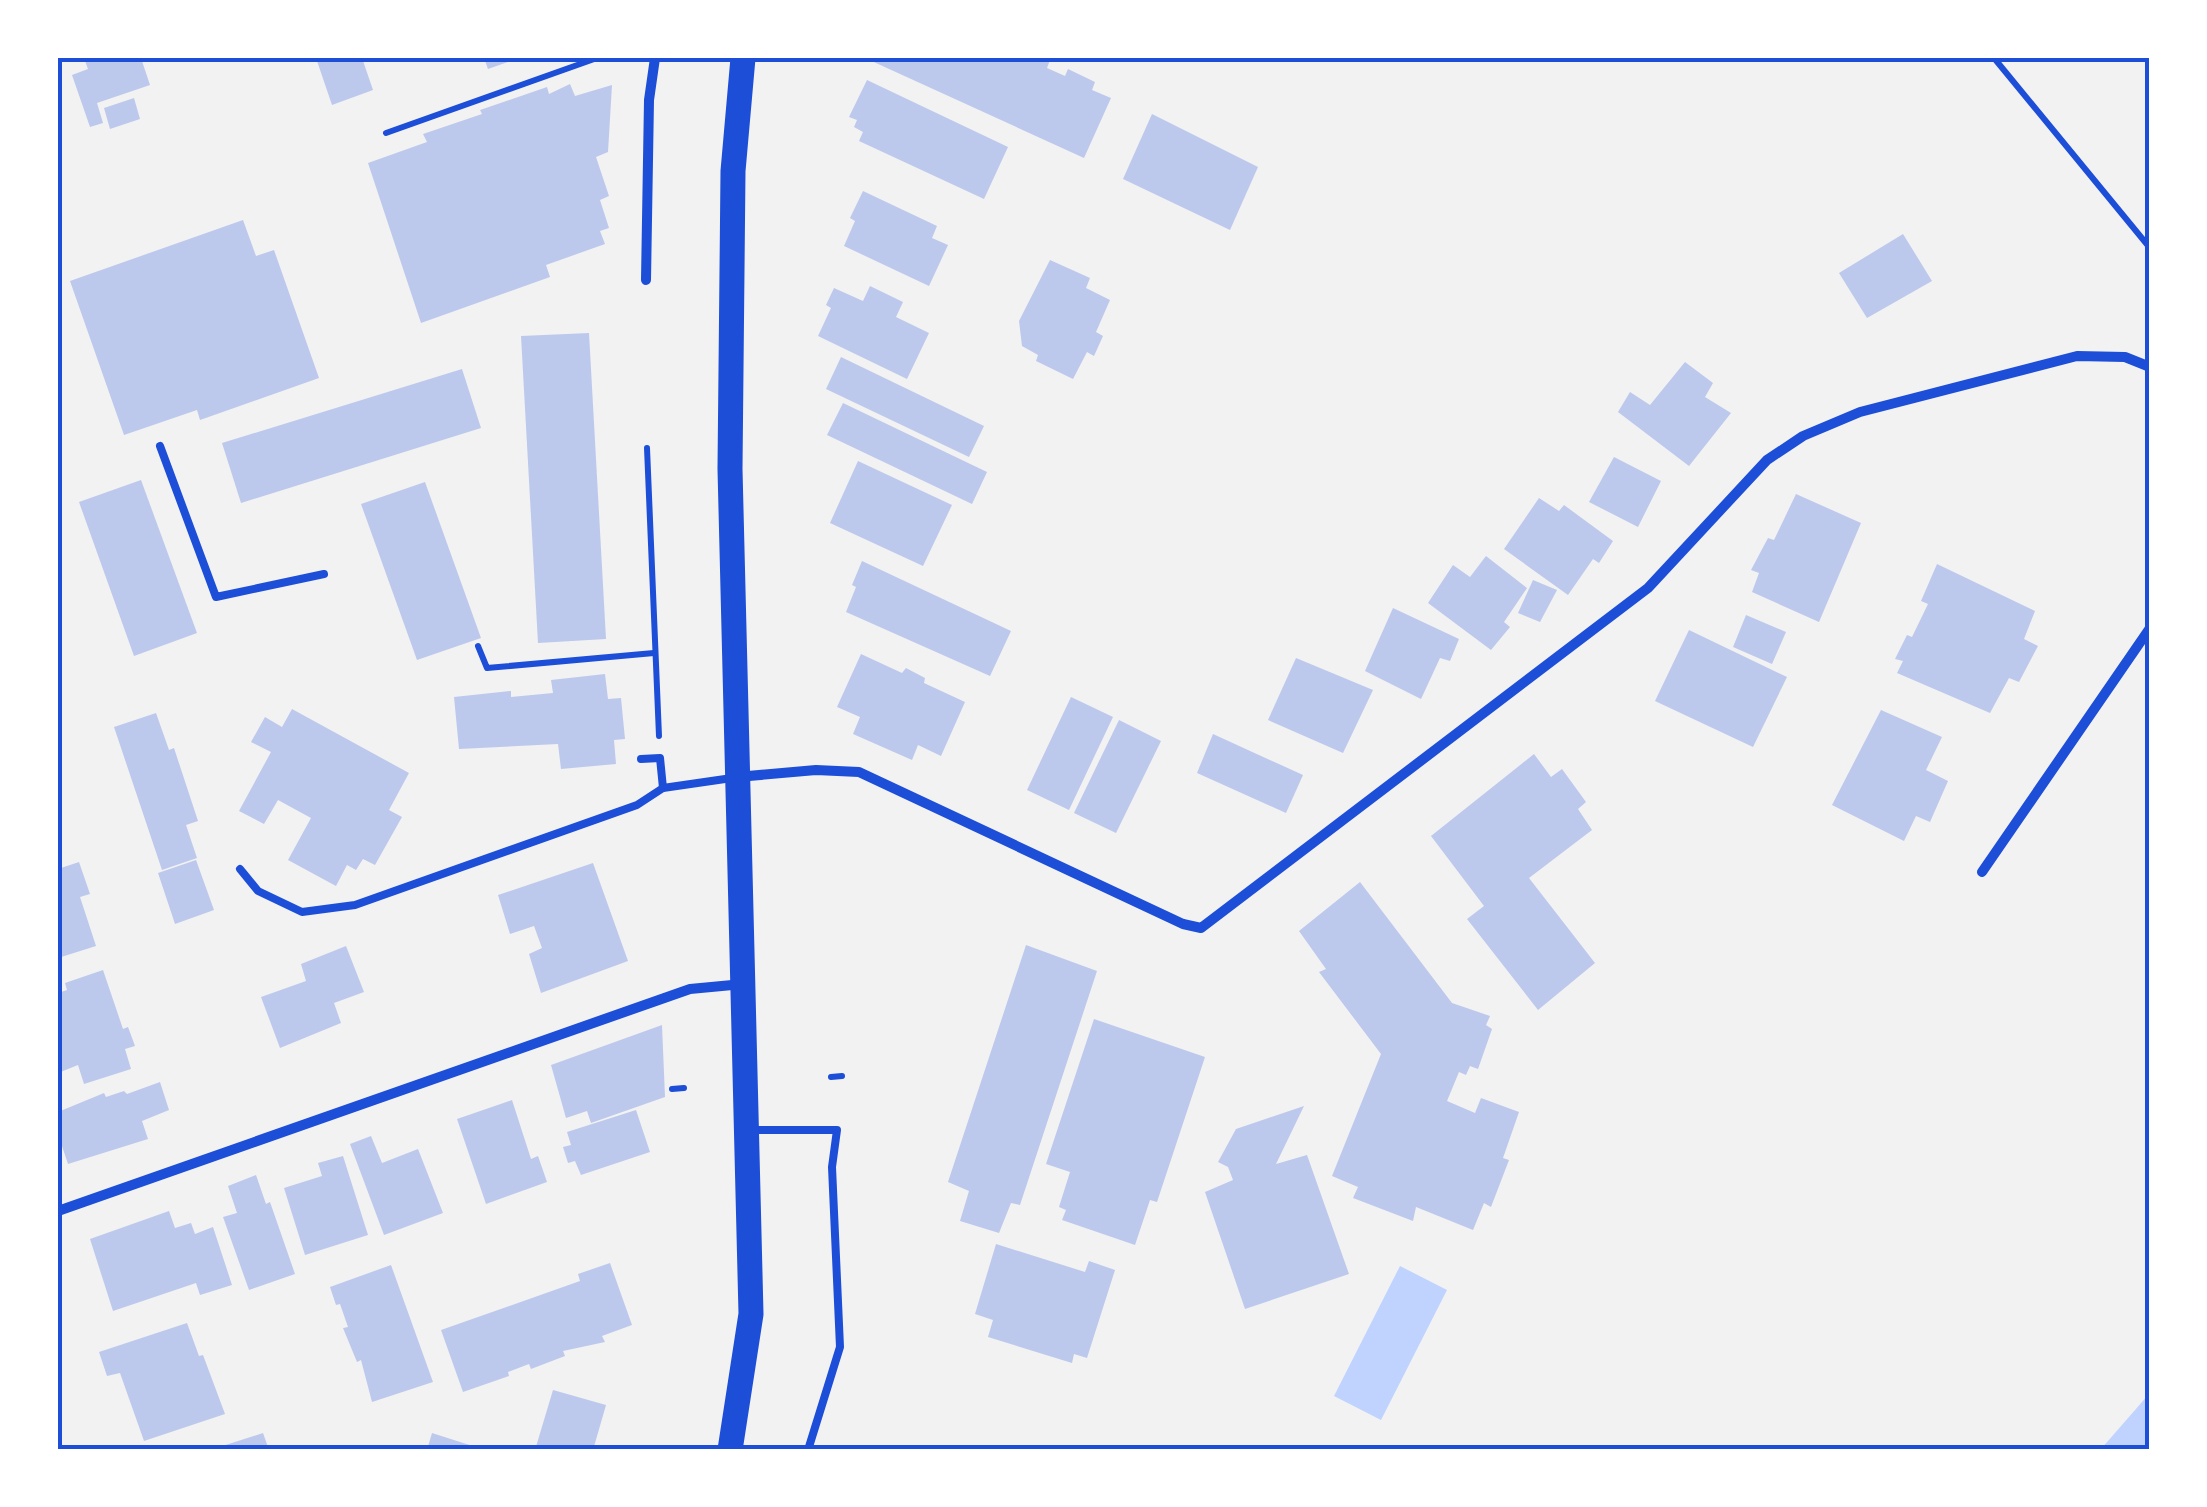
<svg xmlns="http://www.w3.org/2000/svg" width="2207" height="1507" viewBox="0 0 2207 1507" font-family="'Roboto Condensed',sans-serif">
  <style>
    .water { fill: #bfd3fe }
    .building { fill: #bdc9ec }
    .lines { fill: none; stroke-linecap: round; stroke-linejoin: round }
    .path { stroke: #1d4ed8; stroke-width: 6 }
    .service { stroke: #1d4ed8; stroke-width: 8 }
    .minor { stroke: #1d4ed8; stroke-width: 10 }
    .primary { stroke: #1d4ed8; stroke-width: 25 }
    .neatline { fill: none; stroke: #1d4ed8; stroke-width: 4 }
  </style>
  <rect width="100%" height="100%" fill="#f2f2f2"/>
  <g class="water">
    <polygon points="1400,1266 1447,1290 1381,1420 1334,1396"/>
    <polygon points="2149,1394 2149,1449 2101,1449"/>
  </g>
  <g class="building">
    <polygon points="84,58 141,58 150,85 97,103 103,123 90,127 72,75 88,69"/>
    <polygon points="316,58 362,58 373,90 332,105"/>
    <polygon points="484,58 519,58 488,69"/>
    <polygon points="865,58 1045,58 1050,60 1047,68 1065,76 1068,69 1095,82 1092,90 1111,98 1084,158"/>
    <polygon points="867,80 1008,147 984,199 859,141 863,132 854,127 857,120 849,117"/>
    <polygon points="570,84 575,96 612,85 608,152 596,157 609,196 600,200 609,228 600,231 605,244 546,265 550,277 421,323 368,163 427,142 423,134 482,114 480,110 547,87 549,94"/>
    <polygon points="134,98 140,119 110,129 104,108"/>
    <polygon points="1152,114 1258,167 1230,230 1123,179"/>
    <polygon points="863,191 937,226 932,238 948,245 929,286 844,246 855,221 850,218"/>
    <polygon points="243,220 256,256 274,250 319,378 200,420 197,410 124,435 70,281"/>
    <polygon points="1903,234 1932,281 1867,318 1839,273"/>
    <polygon points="1050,260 1090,278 1086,288 1110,300 1096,332 1103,336 1094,356 1087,352 1073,379 1036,361 1038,355 1022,346 1019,321"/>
    <polygon points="870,286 903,302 896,317 929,333 907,379 818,336 831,308 826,305 834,288 863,301"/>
    <polygon points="589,333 606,639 538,643 521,336"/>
    <polygon points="841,357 984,426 969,457 826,389"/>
    <polygon points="1685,362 1713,383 1705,397 1731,413 1689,466 1618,412 1630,392 1650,405"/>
    <polygon points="462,369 481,428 241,503 222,443"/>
    <polygon points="843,403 987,472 972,504 827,435"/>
    <polygon points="1614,457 1661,481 1638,527 1589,502"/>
    <polygon points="858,461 952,505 923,566 830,523"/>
    <polygon points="141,480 197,633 134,656 79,502"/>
    <polygon points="425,482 481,638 417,660 361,504"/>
    <polygon points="1796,494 1861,523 1819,622 1752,592 1759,573 1751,570 1768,538 1774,540"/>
    <polygon points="1539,498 1559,511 1564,505 1613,541 1599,563 1593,559 1568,595 1504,549"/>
    <polygon points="1486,556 1527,588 1504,622 1510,627 1491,650 1428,603 1453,565 1470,577"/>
    <polygon points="862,561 1011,631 990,676 846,612 856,587 852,585"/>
    <polygon points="1937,564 2035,611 2024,639 2038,646 2019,682 2009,678 1990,713 1897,673 1903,661 1895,659 1907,635 1912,637 1928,604 1921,601"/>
    <polygon points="1533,580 1557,590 1540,622 1518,613"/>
    <polygon points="1393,608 1459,639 1450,661 1440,658 1421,699 1365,671"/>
    <polygon points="1746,615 1786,632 1772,664 1733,647"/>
    <polygon points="1689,630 1787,677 1753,747 1655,701"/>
    <polygon points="861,654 902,673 906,668 925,678 924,683 965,702 941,756 918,745 912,760 853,734 860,717 837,707"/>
    <polygon points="1296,658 1373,690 1343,753 1268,720"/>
    <polygon points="605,674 608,699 621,698 625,739 614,740 616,764 561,769 558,744 459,749 454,697 511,691 511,697 553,693 551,680"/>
    <polygon points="1071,697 1113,717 1069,810 1027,790"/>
    <polygon points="292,709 409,773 389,810 402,817 375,865 363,859 356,870 347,865 336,886 288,860 311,818 278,800 264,824 239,811 271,752 251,742 265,717 282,727"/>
    <polygon points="1881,710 1942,737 1926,770 1948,781 1930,822 1916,816 1904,841 1832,805"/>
    <polygon points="156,713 169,750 174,748 198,821 186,825 197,858 162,870 114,727"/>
    <polygon points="1119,720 1161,741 1116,833 1074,813"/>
    <polygon points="1213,734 1303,775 1286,813 1197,773"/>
    <polygon points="1534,754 1551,777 1562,769 1586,802 1578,809 1592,830 1529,878 1595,963 1538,1010 1467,919 1484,906 1431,836"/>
    <polygon points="196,860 214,910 175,924 158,873"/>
    <polygon points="79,862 90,894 80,897 96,946 58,958 58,869"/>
    <polygon points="593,863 628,961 541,993 529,954 542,948 534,926 510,934 498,895"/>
    <polygon points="1360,882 1452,1003 1490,1016 1486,1025 1492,1029 1478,1069 1470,1066 1466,1075 1459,1072 1447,1101 1475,1113 1481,1098 1519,1112 1503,1158 1509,1160 1491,1207 1484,1203 1473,1230 1416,1207 1413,1221 1353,1198 1358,1187 1332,1176 1381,1054 1319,972 1326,969 1299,931"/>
    <polygon points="1026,945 1097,971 1020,1205 1011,1203 999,1233 960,1221 969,1191 948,1182"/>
    <polygon points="346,946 364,992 334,1003 341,1023 280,1048 261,997 306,981 301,964"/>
    <polygon points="103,970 123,1029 128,1027 135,1046 125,1049 131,1069 84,1084 78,1065 58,1073 58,993 67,990 65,983"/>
    <polygon points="1094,1019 1205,1057 1157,1202 1150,1200 1135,1245 1062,1220 1066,1210 1059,1207 1070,1172 1046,1164"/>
    <polygon points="662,1025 665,1097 591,1123 587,1111 566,1118 551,1065"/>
    <polygon points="160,1082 169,1110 142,1121 148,1139 68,1164 58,1134 58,1112 104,1093 106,1097 124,1091 127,1094"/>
    <polygon points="512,1100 531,1159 538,1156 547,1182 486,1204 457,1119"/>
    <polygon points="1304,1106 1276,1164 1307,1155 1349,1274 1245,1309 1205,1192 1233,1180 1228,1167 1218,1162 1236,1129"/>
    <polygon points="636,1110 650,1152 581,1175 575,1161 568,1163 563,1147 571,1145 567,1132"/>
    <polygon points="371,1136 382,1163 418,1149 443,1213 384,1235 350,1144"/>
    <polygon points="343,1156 368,1235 305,1255 284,1188 322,1176 318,1163"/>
    <polygon points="256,1175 266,1204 270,1202 295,1274 249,1290 223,1217 237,1213 228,1186"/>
    <polygon points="169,1211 175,1228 191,1223 195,1234 213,1227 232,1285 200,1295 196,1283 113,1311 90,1239"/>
    <polygon points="996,1244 1085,1272 1089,1261 1115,1270 1087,1358 1074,1354 1072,1363 988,1337 993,1320 975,1314"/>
    <polygon points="610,1263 632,1325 602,1336 605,1342 563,1351 565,1356 531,1369 529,1364 508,1372 509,1376 463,1392 441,1330 580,1281 578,1274"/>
    <polygon points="391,1265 433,1382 372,1402 361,1360 357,1362 343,1328 348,1327 340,1304 336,1305 330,1287"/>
    <polygon points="187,1323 199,1356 203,1355 225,1414 144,1441 120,1373 107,1376 99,1352"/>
    <polygon points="553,1390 606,1405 593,1450 535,1450"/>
    <polygon points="263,1433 269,1450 213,1450 213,1449"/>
    <polygon points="432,1433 482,1449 482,1450 427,1450"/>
  </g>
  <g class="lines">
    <g class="path">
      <polyline points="1994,58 2150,248"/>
      <polyline points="386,133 597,58"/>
      <polyline points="647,448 659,736"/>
      <polyline points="478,646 487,668 654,653"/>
      <polyline points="831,1077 842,1076"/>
      <polyline points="672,1089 684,1088"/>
    </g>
    <g class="service">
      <polyline points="160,446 216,597 324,574"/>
      <polyline points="641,759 660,758 663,788 732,778"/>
      <polyline points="240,869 258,891 302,912 355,905 637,805 663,788"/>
      <polyline points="750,1130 837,1130 832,1167 840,1347 808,1450"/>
    </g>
    <g class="minor">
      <polyline points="646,280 649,100 655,58"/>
      <polyline points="737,777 816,770 859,772 1183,924 1201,928 1648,588 1767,460 1803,436 1860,412 2077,356 2125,357 2150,367"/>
      <polyline points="1982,872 2150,628"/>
      <polyline points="58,1211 690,989 743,984"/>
    </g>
    <polyline class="primary" points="730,1450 751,1314 730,469 733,171 743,58"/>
  </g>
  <rect width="2207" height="1507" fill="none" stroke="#ffffff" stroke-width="120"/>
  <rect x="60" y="60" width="2087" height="1387" class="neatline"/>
</svg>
